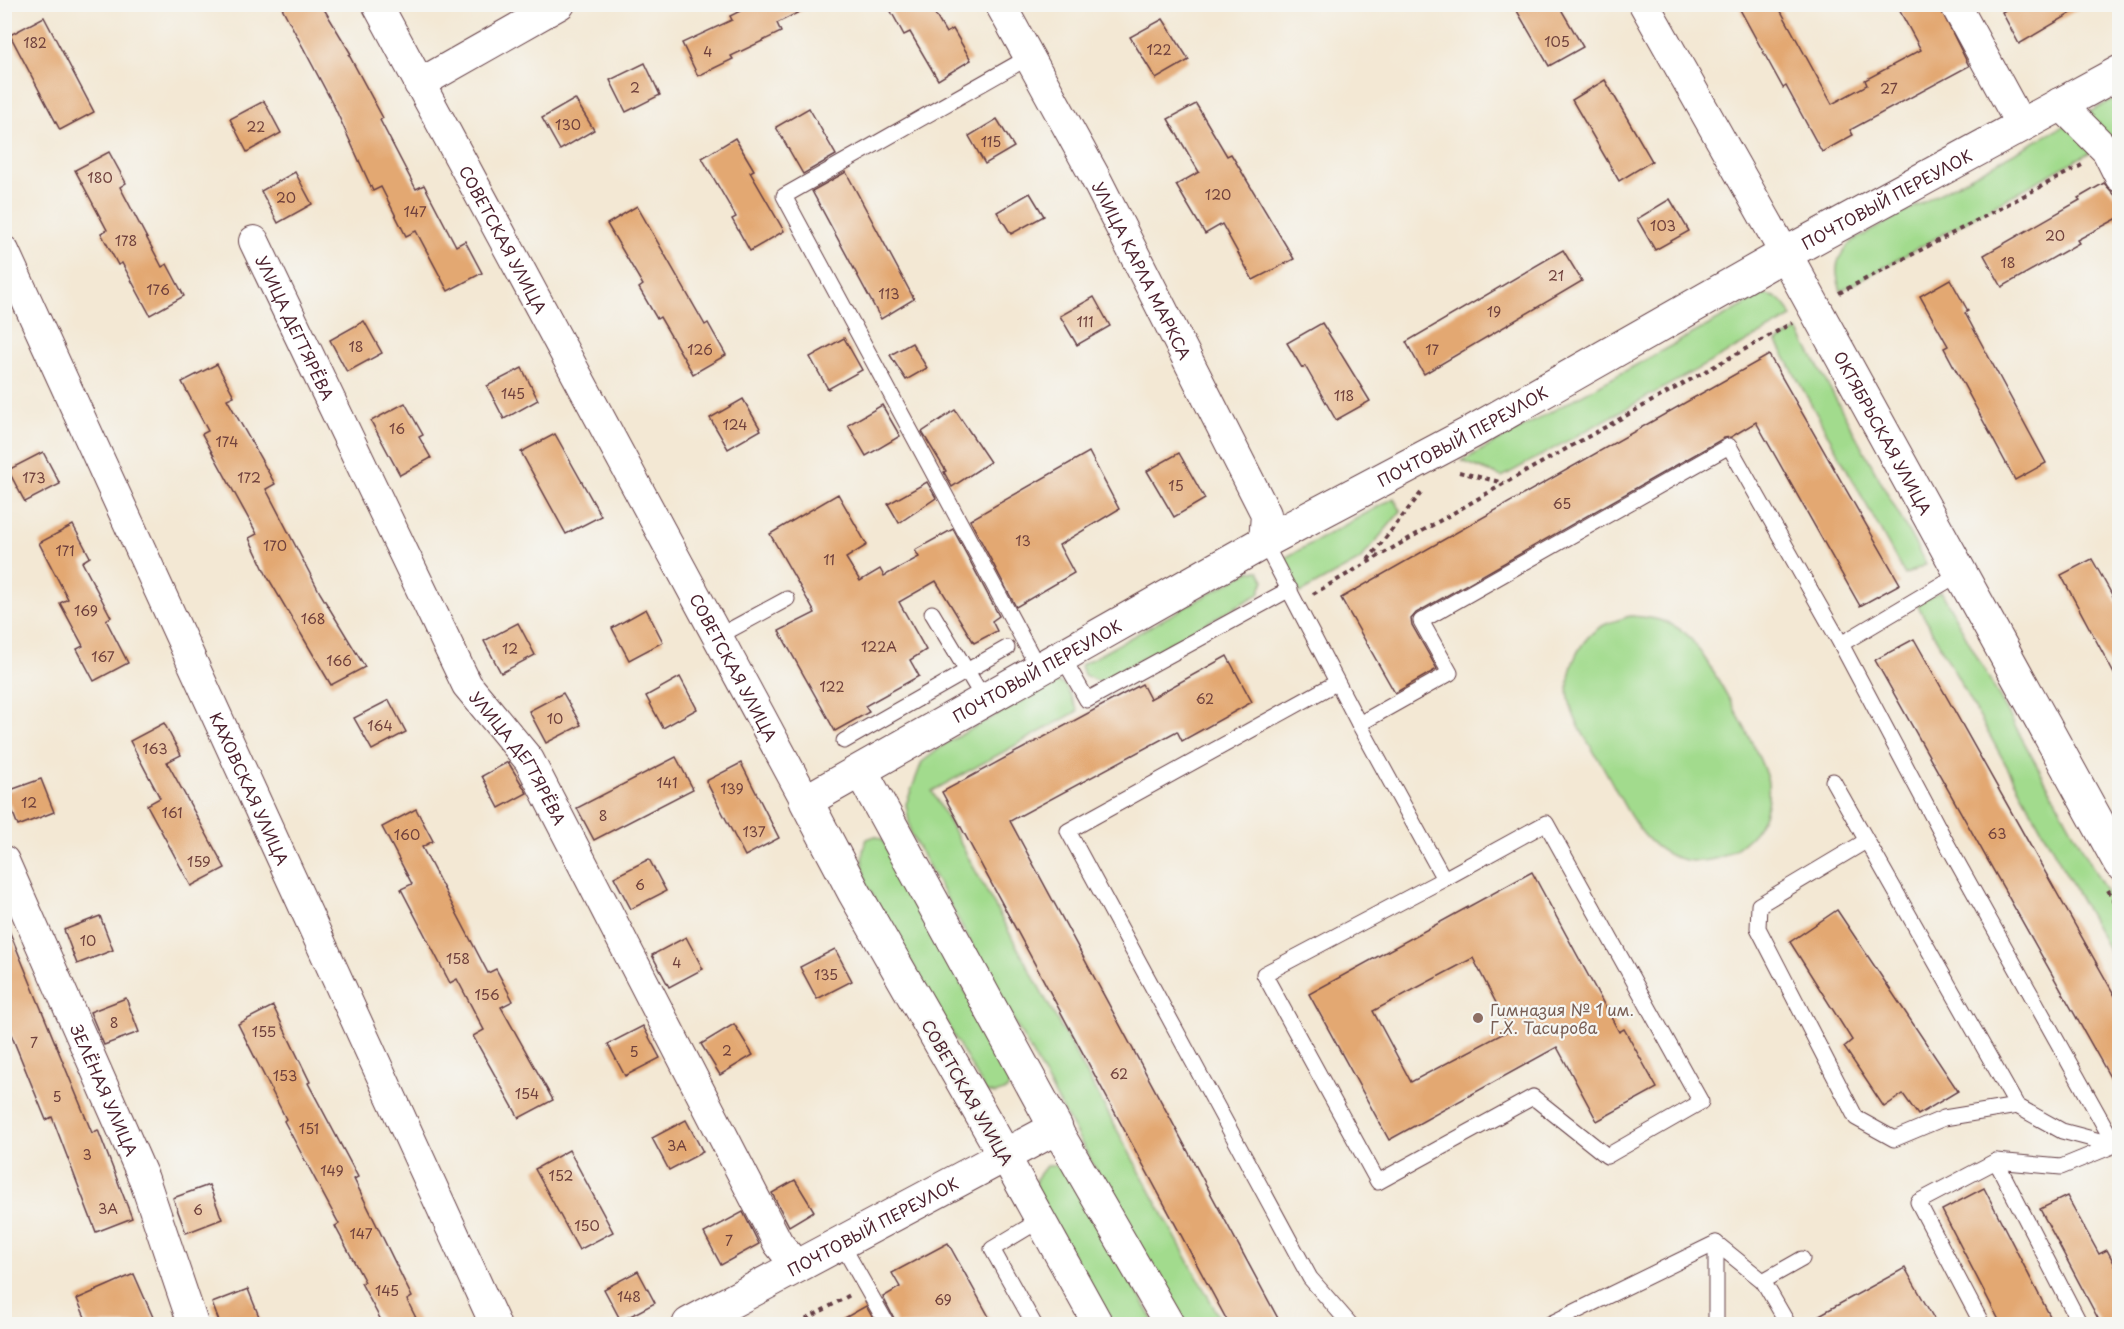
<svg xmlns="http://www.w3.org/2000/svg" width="2124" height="1329" viewBox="0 0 2124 1329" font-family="'Playpen Sans',sans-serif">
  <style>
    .green { fill: #a2db8d; stroke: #767d5c; stroke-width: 1.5 }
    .building { fill: #e3a872; fill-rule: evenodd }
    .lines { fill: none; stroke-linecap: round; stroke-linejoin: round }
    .lane-casing { stroke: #633d44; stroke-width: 17 }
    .street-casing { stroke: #633d44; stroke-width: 32 }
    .secondary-casing { stroke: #633d44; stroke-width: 35 }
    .path { stroke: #633d44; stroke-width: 4; stroke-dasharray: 4.5 4.5; stroke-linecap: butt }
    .lane { stroke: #fff; stroke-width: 15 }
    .street { stroke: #fff; stroke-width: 30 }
    .secondary { stroke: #fff; stroke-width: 33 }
    .education-dot { fill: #8d6e63; stroke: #f6f6f2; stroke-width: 2 }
    .labels { text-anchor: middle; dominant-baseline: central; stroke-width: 4.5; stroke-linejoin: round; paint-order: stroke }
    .number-label { font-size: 14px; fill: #70413d }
    .street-label { font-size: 16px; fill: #4a1f2b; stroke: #f6f6f2 }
    .education-label { font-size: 16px; fill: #785e54; stroke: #f6f6f2; text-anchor: start }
  </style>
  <rect width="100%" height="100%" fill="#f6f6f2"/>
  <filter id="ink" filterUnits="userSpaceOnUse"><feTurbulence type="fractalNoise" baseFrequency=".0167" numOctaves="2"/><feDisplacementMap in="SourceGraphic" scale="12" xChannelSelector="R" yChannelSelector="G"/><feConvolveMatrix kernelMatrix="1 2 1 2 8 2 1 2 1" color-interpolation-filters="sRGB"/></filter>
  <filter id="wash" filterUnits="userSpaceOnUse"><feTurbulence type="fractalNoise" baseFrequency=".008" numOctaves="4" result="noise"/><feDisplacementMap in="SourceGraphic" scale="24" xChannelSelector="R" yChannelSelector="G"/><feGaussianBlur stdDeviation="1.35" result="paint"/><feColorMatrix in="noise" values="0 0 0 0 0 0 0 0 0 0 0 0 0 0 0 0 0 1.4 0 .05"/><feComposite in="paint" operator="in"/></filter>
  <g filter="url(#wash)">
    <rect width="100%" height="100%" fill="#f3e8d4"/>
    <g class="green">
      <path d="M2119,96V136L1841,291C1833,268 1836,256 1854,240Z"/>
      <path d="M1763,295C1780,296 1785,302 1792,317L1502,477L1462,461Z"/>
      <polygon points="1798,330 1926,564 1905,575 1777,342"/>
      <polygon points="1394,498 1401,511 1360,560 1300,593 1281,560"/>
      <polygon points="1250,571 1259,571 1264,580 1259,594 1100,682 1084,675 1081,665"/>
      <polygon points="1941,591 2119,915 2119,969 1917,604"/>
      <path d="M1630,616C1651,617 1668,620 1685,633C1703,647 1766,761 1768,784C1770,803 1763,825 1749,838C1733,853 1717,862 1693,861C1645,857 1627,809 1606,772C1594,750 1573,724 1569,698C1565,671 1579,638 1604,625C1612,621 1622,619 1630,616Z"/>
      <polygon points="1056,682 1065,685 1078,711 932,791 1223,1324 1181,1324 911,834 906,804 922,762 948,742"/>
      <path d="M875,836L882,839L1012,1077L1007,1090L995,1094L986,1092L867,885C863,868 859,855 867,839Z"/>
      <polygon points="1062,1165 1156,1324 1111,1324 1037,1191 1036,1179 1046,1166"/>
    </g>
    <g id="blocks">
      <g class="building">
        <polygon points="280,4 321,4 351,54 349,55 383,118 380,120 416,189 424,185 456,246 465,241 482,273 448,291 416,231 406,236 381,187 373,191 333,104"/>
        <polygon points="754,4 815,4 777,23 781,32 731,56 733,59 698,76 682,43 732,20 730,16"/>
        <polygon points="887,4 929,4 946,33 953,29 971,60 938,80 910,32 904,35"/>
        <polygon points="1513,4 1558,4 1583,47 1549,66"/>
        <polygon points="1737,4 1777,4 1832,104 1867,85 1865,80 1921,50 1896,4 1938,4 1969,66 1850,130 1853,135 1822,152 1786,86 1783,88"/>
        <polygon points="2015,4 2087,4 2019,44 2002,12"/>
        <polygon points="44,17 94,112 60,130 10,35"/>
        <polygon points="1163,19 1189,60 1156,79 1130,37"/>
        <polygon points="645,63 660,95 626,112 610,80"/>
        <polygon points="1605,80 1652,161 1619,181 1572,100"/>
        <polygon points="575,99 594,130 560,150 542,118"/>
        <polygon points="264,101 281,133 247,152 230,119"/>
        <polygon points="1196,104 1227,156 1231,154 1294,259 1253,280 1222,224 1205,234 1176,185 1199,172 1168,119"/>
        <polygon points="809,108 836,155 803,174 776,127"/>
        <polygon points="997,119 1014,147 985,164 969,136"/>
        <polygon points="735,138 754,170 750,172 784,231 750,251 732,219 736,217 702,158"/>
        <polygon points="109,152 126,183 120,187 162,267 167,264 184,296 150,315 122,263 118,265 101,233 107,230 75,170"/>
        <polygon points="295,172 312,204 278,223 261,191"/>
        <polygon points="846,172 914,299 881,319 812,191"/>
        <polygon points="2104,183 2120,201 2120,217 2077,240 2079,243 2002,287 1984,255 2080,200 2078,198"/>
        <polygon points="1030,193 1044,216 1011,234 997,212"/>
        <polygon points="1670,199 1689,231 1655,250 1637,219"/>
        <polygon points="637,206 705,325 708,323 726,355 693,374 660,317 657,319 639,288 643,285 607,224"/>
        <polygon points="1563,250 1582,281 1424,374 1406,342"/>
        <polygon points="1950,279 1968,311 1965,313 2046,463 2015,480 1944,348 1948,346 1920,296"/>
        <polygon points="1094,297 1110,326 1077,345 1060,316"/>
        <polygon points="364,321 382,353 347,372 330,340"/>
        <polygon points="1322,323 1370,401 1336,420 1305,366 1302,368 1287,343"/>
        <polygon points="844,338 862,370 828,389 810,357"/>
        <polygon points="912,343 927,368 906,380 890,355"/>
        <polygon points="1769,355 1900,584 1860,606 1756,422 1731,437 1724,438 1416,613 1411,619 1412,625 1437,669 1395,693 1341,598"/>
        <polygon points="217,364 234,396 227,399 275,484 266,489 320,593 365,667 331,685 267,576 249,538 257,534 202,434 208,431 182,382"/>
        <polygon points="522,368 538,400 504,419 487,386"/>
        <polygon points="743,399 761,430 728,449 710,418"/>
        <polygon points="405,403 423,435 419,437 431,458 400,475 371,421"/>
        <polygon points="882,405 900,436 866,456 848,425"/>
        <polygon points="955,410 990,462 952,487 944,472 946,471 922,432"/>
        <polygon points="555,434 601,516 566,534 521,452"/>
        <polygon points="43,452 60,484 25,502 8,470"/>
        <polygon points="1089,452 1119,509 1059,545 1074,573 1016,607 970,520"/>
        <polygon points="1179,453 1205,499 1174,517 1147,471"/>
        <polygon points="927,482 936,498 899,523 888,504"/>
        <polygon points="838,494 867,545 846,558 860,581 880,569 884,576 919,557 915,550 953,529 999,616 992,621 997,631 974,643 936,581 899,602 926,650 910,660 919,676 865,706 869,712 835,731 779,631 815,613 770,534"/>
        <polygon points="73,525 90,557 82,562 111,617 106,620 128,663 94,681 77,649 83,646 60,603 68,599 39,543"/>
        <polygon points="2092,559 2120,609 2120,685 2061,575"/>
        <polygon points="646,609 663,642 629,660 612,628"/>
        <polygon points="518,623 535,655 501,673 484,641"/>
        <polygon points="1914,639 2120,1005 2120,1095 1875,660"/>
        <polygon points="1227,656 1252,702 1182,741 1177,731 1010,821 1281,1324 1229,1324 942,792 1142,684 1150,699"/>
        <polygon points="680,677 697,709 663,728 646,696"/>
        <polygon points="563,693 581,725 546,743 529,711"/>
        <polygon points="389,700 406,732 372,750 354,718"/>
        <polygon points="164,723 181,755 167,762 225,868 191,886 147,805 160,798 130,741"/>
        <polygon points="676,757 693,789 594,840 577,808"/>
        <polygon points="508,762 527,793 499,808 482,776"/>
        <polygon points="741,763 779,838 745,856 706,781"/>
        <polygon points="41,779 54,812 18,826 5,792"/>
        <polygon points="416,809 433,841 422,847 488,973 496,969 513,1001 501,1007 553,1100 519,1118 473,1036 484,1030 457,979 450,983 401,889 412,884 382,827"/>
        <polygon points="649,859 666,891 631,909 614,877"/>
        <path d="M1532,872L1619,1032L1624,1029L1657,1088L1597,1121L1557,1047L1389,1140L1309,994ZM1473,958L1510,1030L1411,1082L1373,1011Z"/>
        <polygon points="1837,910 1958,1091 1918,1115 1903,1094 1884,1107 1844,1047 1852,1040 1790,942"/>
        <polygon points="100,916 113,950 77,964 64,930"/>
        <polygon points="6,923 92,1133 98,1130 132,1218 96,1232 52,1117 46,1120 4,1017"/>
        <polygon points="686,937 703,969 669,987 652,955"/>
        <polygon points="835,949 852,981 817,999 800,967"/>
        <polygon points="126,998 139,1032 104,1045 90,1012"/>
        <polygon points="273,1006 310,1082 308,1083 358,1177 354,1179 412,1297 407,1300 419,1324 383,1324 361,1283 365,1282 335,1226 339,1224 284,1121 286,1119 238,1024"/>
        <polygon points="734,1024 753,1055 720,1075 701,1044"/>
        <polygon points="643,1026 660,1058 625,1076 608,1044"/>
        <polygon points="686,1120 703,1152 669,1170 652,1138"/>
        <polygon points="569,1150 613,1232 579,1250 535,1169"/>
        <polygon points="795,1180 814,1211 789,1226 772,1193"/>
        <polygon points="209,1185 222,1219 186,1233 173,1198"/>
        <polygon points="1984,1188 2054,1324 2001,1324 1942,1210"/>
        <polygon points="2067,1196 2099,1254 2107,1250 2120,1274 2120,1324 2101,1324 2040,1209"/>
        <polygon points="743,1212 759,1244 721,1265 704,1233"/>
        <polygon points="948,1243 993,1324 897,1324 883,1297 900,1287 892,1273"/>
        <polygon points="1905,1268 1937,1324 1803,1324"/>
        <polygon points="638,1271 655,1303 621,1321 604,1289"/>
        <polygon points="134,1274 156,1324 88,1324 77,1299"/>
        <polygon points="248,1289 262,1324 220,1324 212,1303"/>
        <polygon points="866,1306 876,1324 834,1324"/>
      </g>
    </g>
  </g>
  <g filter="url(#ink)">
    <use href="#blocks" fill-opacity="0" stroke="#633d44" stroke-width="1.5"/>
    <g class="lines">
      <g class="lane-casing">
        <g id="lane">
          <polyline points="1029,57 784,196 1040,671"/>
          <polyline points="1264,542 1359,724 1450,673 1421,621 1729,446 1841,644 1959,574"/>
          <polyline points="932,613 985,701"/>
          <polyline points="717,637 787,599"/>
          <polyline points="1841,644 1946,842 2115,1145 2120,1145"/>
          <polyline points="1062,656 1087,700 1290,589"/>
          <polyline points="1336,683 1068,831 1310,1278 1350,1324"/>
          <polyline points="1359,724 1444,879 1264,974 1378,1182 1533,1097 1607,1156 1701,1102 1546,823 1444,879"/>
          <polyline points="844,741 1007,648"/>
          <polyline points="1833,781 2017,1106"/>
          <polyline points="1866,841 1759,905 1758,928 1856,1118 1894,1139 1944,1118 2017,1106 2062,1131 2115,1145 2061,1167 1996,1161"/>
          <polyline points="841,1243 887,1324"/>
          <polyline points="1763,1281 1802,1259"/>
          <polyline points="1034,1324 992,1249 1040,1220"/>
          <polyline points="1550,1324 1716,1243 1763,1281 1788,1324"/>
          <polyline points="1716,1324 1716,1243"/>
          <polyline points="1982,1324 1918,1202 1996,1161 2080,1324"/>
        </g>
      </g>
      <g class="street-casing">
        <g id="street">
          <path id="s1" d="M377,4L806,801"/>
          <path id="s2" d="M1000,4L1094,175L1266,514L1264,542"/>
          <polyline points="1644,4 1785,254"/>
          <polyline points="1955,4 2021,125"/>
          <polyline points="419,84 560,4"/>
          <polyline points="2059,103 2107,151 2120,177"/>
          <path id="s3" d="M254,241L467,685L529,760L778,1243L797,1267"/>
          <path id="s4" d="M4,251L495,1324"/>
          <path id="s5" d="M4,861L144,1179L193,1324"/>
          <polyline points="1056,1128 1169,1324"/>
          <polyline points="1005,1156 1098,1324"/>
        </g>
      </g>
      <g class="secondary-casing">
        <g id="secondary">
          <path id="s6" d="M1785,254L2120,863"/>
          <path id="s7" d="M1005,1156L854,892L806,801L1264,542L1472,432L1785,254L2120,72"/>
          <path id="s8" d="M689,1324L1056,1128L861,771"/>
        </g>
      </g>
      <g class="path">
        <polyline points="1839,293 2082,165"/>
        <polyline points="1459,472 1504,483"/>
        <polyline points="1368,560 1421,493"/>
        <polyline points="1313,594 1505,483 1792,323"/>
        <polyline points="2108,890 2120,910"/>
        <polyline points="798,1324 850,1295"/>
      </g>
      <use href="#lane" class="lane"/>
      <use href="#street" class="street"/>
      <use href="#secondary" class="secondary"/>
    </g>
  </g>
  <circle class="education-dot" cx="1478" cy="1018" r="6"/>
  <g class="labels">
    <g class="number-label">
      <text x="1557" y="41">105</text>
      <text x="35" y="42">182</text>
      <text x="1159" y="49">122</text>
      <text x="708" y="51">4</text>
      <text x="635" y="87">2</text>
      <text x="1889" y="88">27</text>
      <text x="568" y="124">130</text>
      <text x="256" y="126">22</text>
      <text x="991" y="141">115</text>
      <text x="100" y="177">180</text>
      <text x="1218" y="194">120</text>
      <text x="286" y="197">20</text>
      <text x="415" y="211">147</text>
      <text x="1663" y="225">103</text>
      <text x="2055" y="235">20</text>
      <text x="126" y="240">178</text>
      <text x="2008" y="262">18</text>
      <text x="1556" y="275">21</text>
      <text x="158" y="289">176</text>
      <text x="889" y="293">113</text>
      <text x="1494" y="311">19</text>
      <text x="1085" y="321">111</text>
      <text x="356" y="346">18</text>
      <text x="700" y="349">126</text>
      <text x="1432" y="349">17</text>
      <text x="513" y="393">145</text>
      <text x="1344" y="395">118</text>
      <text x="735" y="424">124</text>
      <text x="397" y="428">16</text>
      <text x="227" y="441">174</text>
      <text x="34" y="477">173</text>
      <text x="249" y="477">172</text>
      <text x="1176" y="485">15</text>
      <text x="1562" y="503">65</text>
      <text x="1023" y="540">13</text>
      <text x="275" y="545">170</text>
      <text x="65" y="550">171</text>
      <text x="829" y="559">11</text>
      <text x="86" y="610">169</text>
      <text x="313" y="618">168</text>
      <text x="879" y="646">122А</text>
      <text x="510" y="648">12</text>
      <text x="103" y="656">167</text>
      <text x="339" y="660">166</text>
      <text x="832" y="686">122</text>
      <text x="1205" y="698">62</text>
      <text x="555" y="718">10</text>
      <text x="380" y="725">164</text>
      <text x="155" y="748">163</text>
      <text x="667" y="782">141</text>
      <text x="732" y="788">139</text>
      <text x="29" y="802">12</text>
      <text x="172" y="812">161</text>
      <text x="603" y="815">8</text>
      <text x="754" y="831">137</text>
      <text x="1997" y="833">63</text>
      <text x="407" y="834">160</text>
      <text x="199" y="861">159</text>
      <text x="640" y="884">6</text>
      <text x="88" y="940">10</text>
      <text x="458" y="958">158</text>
      <text x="677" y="962">4</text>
      <text x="826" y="974">135</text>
      <text x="487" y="994">156</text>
      <text x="114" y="1022">8</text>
      <text x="264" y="1031">155</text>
      <text x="34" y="1042">7</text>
      <text x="727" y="1050">2</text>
      <text x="634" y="1051">5</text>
      <text x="1119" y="1073">62</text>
      <text x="285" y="1075">153</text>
      <text x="527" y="1093">154</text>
      <text x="57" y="1096">5</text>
      <text x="309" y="1128">151</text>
      <text x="677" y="1145">3А</text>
      <text x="87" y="1154">3</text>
      <text x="332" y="1170">149</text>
      <text x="561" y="1175">152</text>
      <text x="108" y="1208">3А</text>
      <text x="198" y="1209">6</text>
      <text x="587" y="1225">150</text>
      <text x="361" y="1233">147</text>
      <text x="729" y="1240">7</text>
      <text x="387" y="1290">145</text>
      <text x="629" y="1296">148</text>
      <text x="943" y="1299">69</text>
    </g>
    <g class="street-label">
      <text stroke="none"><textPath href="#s7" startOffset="1644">ПОЧТОВЫЙ ПЕРЕУЛОК</textPath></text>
      <text stroke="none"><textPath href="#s1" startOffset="267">СОВЕТСКАЯ УЛИЦА</textPath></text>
      <text stroke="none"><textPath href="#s2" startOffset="302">УЛИЦА КАРЛА МАРКСА</textPath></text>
      <text stroke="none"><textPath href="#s3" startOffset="96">УЛИЦА ДЕГТЯРЁВА</textPath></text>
      <text stroke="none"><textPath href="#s6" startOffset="204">ОКТЯБРЬСКАЯ УЛИЦА</textPath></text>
      <text stroke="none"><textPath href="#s7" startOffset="1158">ПОЧТОВЫЙ ПЕРЕУЛОК</textPath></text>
      <text stroke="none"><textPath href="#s1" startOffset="753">СОВЕТСКАЯ УЛИЦА</textPath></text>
      <text stroke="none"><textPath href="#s7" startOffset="672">ПОЧТОВЫЙ ПЕРЕУЛОК</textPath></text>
      <text stroke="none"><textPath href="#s3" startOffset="582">УЛИЦА ДЕГТЯРЁВА</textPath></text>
      <text stroke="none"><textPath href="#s4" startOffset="591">КАХОВСКАЯ УЛИЦА</textPath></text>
      <text stroke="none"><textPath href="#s5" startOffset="250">ЗЕЛЁНАЯ УЛИЦА</textPath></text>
      <text transform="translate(968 1092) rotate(60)">СОВЕТСКАЯ УЛИЦА</text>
      <text stroke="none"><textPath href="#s8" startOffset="208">ПОЧТОВЫЙ ПЕРЕУЛОК</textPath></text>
    </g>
    <g class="education-label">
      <text x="1490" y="1009">Гимназия № 1 им.<tspan x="1490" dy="18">Г.Х. Тасирова</tspan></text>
    </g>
  </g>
  <rect width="2124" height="1329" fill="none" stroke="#f6f6f2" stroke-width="24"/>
</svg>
